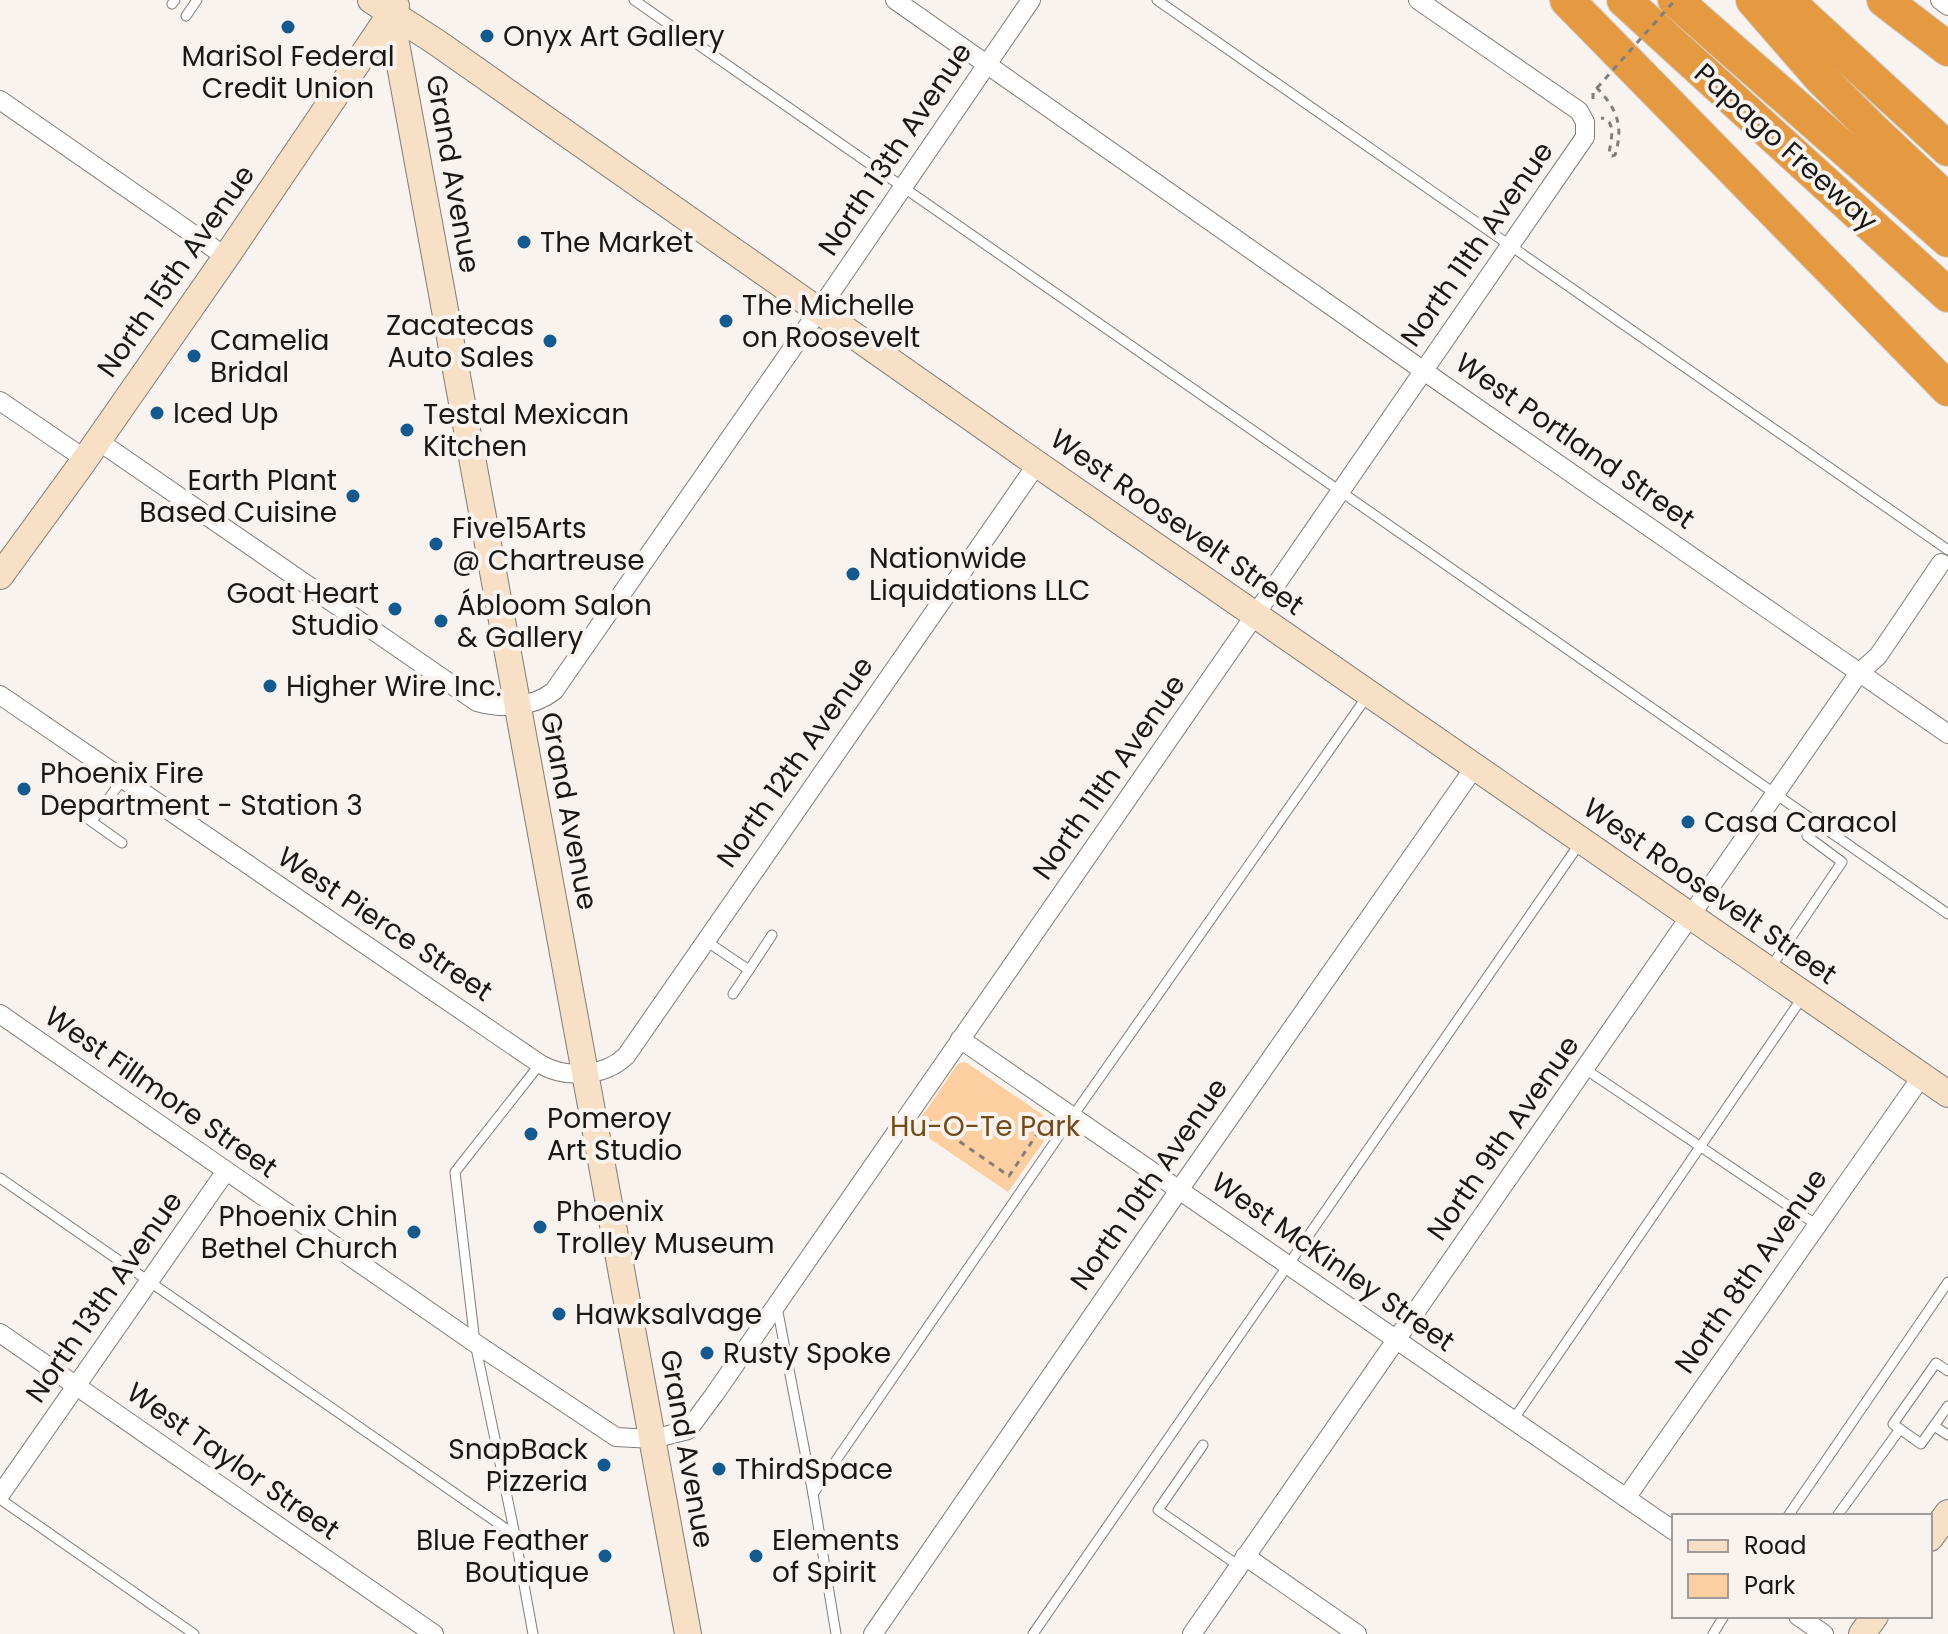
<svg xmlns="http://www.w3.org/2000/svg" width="1948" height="1634" viewBox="0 0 1948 1634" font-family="Poppins,sans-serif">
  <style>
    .green { fill: #fdcea0 }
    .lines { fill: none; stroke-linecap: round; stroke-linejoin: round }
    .lane-casing { stroke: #817d79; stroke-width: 11 }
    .street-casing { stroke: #817d79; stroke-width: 20 }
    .secondary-casing { stroke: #817d79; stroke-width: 28 }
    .highway-casing { stroke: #d1d1d0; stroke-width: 36 }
    .path { stroke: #817e7b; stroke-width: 3; stroke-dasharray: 6 6; stroke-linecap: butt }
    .lane { stroke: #fff; stroke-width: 9 }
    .street { stroke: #fff; stroke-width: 18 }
    .secondary { stroke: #f7e0c6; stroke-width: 26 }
    .highway { stroke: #e59941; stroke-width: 34 }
    .path-bridge { stroke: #817e7b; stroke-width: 3; stroke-dasharray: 6 6; stroke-linecap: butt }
    .poi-dot { fill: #145a8e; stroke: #f8f3ee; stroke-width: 3 }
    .labels { text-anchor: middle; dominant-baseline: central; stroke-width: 8; stroke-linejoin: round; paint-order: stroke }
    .poi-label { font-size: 28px; fill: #1a1816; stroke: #f8f3ee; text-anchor: start }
    .street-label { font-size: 28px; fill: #1a1816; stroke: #f8f3ee }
    .park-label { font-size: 28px; fill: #744b1a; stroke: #f8f3ee }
  </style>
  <rect width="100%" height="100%" fill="#f8f3ee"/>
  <polygon class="green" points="962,1062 967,1063 1056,1124 1008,1192 914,1128 957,1065"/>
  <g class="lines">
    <g class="lane-casing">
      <g id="lane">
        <polyline points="634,0 1948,914"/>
        <polyline points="1157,0 1948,550"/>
        <polyline points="172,4 175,0"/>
        <polyline points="186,16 197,0"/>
        <polyline points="64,802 122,843"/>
        <polyline points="92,821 123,779"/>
        <polyline points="706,941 749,970 733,994"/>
        <polyline points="1771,967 1842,862 1807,836"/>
        <polyline points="749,970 772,935"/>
        <polyline points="1585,1069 1817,1225"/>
        <polyline points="0,1178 515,1535"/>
        <polyline points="777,1307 813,1494 836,1634"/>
        <polyline points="1948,1371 1936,1363 1893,1424 1921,1444 1948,1406"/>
        <polyline points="1513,1420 1802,998"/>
        <polyline points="1934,1426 1948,1435"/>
        <polyline points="1203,1445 1158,1510 1239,1566"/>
        <polyline points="813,1494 1061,1133 1368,695"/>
        <polyline points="0,1499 194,1634"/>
        <polyline points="1788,1516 1948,1282"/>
        <polyline points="1837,1516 1900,1429"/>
        <polyline points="533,1634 515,1535 475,1343 455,1172 540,1064"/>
        <polyline points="1033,1634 1580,843"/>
        <polyline points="1713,1634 1724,1616"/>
      </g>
    </g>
    <g class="street-casing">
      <g id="street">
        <polyline points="895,0 1441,383 1948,734"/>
        <polyline points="1940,0 1948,6"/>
        <polyline points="0,100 226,257"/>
        <polyline points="0,401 85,459"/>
        <path d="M97,440L477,702C503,709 532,708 554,691L819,310L1031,0"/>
        <path d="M0,695L540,1064C566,1079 604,1077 626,1056L1037,464"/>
        <polyline points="0,1014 475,1343 616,1437 653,1439 688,1430 714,1395 1255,615 1585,137 1585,122 1579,111 1418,0"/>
        <polyline points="960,1039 1674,1531"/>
        <polyline points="0,1333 434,1634"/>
        <polyline points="0,1495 226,1171"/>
        <polyline points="1626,1498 1922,1076"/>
        <polyline points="1245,1556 1357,1634"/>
        <polyline points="1798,1616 1824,1634"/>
        <polyline points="873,1634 1179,1190 1474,768"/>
        <polyline points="1192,1634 1859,673 1878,656 1941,563"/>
      </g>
    </g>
    <g class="secondary-casing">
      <g id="secondary">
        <polyline points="371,0 436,42 1037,464 1948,1094"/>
        <polyline points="389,5 688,1634"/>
        <polyline points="0,576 81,465 226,257 396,6"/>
        <polyline points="1930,1538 1948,1513"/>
        <polyline points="1862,1634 1875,1616"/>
      </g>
    </g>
    <g class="highway-casing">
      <g id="highway">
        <polyline points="1567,0 1948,389"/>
        <polyline points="1624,0 1948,295"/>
        <polyline points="1675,0 1948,240"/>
        <polyline points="1753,0 1820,77 1872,129 1948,201"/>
        <polyline points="1786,0 1948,149"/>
        <polyline points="1884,0 1948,49"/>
      </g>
    </g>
    <g class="path">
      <path d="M1593,99V91L1597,88C1617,109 1624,126 1615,155L1612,156L1609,153C1611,141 1617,120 1601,118"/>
      <polyline points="1287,608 1293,593"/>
      <polyline points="930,1121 1009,1176 1045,1122"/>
    </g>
    <use href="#lane" class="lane"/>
    <use href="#street" class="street"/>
    <use href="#secondary" class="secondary"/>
    <use href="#highway" class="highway"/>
    <polyline class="path-bridge" points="1597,88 1675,0"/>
  </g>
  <g class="poi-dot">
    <circle cx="288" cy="27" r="8"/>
    <circle cx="487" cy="36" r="8"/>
    <circle cx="524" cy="242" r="8"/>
    <circle cx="726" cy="321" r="8"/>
    <circle cx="550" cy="341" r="8"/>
    <circle cx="194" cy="356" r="8"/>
    <circle cx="157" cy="413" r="8"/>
    <circle cx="407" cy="430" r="8"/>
    <circle cx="353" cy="496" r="8"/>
    <circle cx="436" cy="544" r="8"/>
    <circle cx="853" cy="574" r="8"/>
    <circle cx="395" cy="609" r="8"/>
    <circle cx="441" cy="621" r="8"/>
    <circle cx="270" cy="686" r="8"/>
    <circle cx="24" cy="789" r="8"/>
    <circle cx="1688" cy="822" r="8"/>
    <circle cx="531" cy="1134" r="8"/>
    <circle cx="540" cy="1227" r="8"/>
    <circle cx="414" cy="1232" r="8"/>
    <circle cx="559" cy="1314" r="8"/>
    <circle cx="707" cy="1353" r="8"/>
    <circle cx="604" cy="1465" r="8"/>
    <circle cx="719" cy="1469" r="8"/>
    <circle cx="605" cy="1556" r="8"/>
    <circle cx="756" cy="1556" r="8"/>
  </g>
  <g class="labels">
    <g class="poi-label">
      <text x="503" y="36">Onyx Art Gallery</text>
      <text x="288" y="56" text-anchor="middle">MariSol Federal<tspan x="288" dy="32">Credit Union</tspan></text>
      <text x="540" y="242">The Market</text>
      <text x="742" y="305">The Michelle<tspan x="742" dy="32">on Roosevelt</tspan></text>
      <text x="534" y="325" text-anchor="end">Zacatecas<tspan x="534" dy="32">Auto Sales</tspan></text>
      <text x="210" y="340">Camelia<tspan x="210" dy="32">Bridal</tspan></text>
      <text x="173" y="413">Iced Up</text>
      <text x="423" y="414">Testal Mexican<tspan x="423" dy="32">Kitchen</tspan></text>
      <text x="337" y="480" text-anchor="end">Earth Plant<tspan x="337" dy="32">Based Cuisine</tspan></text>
      <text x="452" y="528">Five15Arts<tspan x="452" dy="32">@ Chartreuse</tspan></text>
      <text x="869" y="558">Nationwide<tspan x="869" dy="32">Liquidations LLC</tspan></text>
      <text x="379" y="593" text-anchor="end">Goat Heart<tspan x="379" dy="32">Studio</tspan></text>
      <text x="457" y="605">Ábloom Salon<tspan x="457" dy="32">&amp; Gallery</tspan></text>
      <text x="286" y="686">Higher Wire Inc.</text>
      <text x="40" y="773">Phoenix Fire<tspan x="40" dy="32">Department - Station 3</tspan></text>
      <text x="1704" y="822">Casa Caracol</text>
      <text x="547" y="1118">Pomeroy<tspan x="547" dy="32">Art Studio</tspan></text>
      <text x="556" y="1211">Phoenix<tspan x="556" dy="32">Trolley Museum</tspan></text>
      <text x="398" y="1216" text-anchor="end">Phoenix Chin<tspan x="398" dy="32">Bethel Church</tspan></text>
      <text x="575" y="1314">Hawksalvage</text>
      <text x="723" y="1353">Rusty Spoke</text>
      <text x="588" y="1449" text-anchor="end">SnapBack<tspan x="588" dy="32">Pizzeria</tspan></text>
      <text x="735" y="1469">ThirdSpace</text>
      <text x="589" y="1540" text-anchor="end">Blue Feather<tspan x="589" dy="32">Boutique</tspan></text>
      <text x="772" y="1540">Elements<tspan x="772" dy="32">of Spirit</tspan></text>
    </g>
    <g class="street-label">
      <text transform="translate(1786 147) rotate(42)">Papago Freeway</text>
      <text transform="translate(895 149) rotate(-56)">North 13th Avenue</text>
      <text transform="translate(453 174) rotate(80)">Grand Avenue</text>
      <text transform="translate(1477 244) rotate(-55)">North 11th Avenue</text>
      <text transform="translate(176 271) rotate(-55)">North 15th Avenue</text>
      <text transform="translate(1575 441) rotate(35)">West Portland Street</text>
      <text transform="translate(1177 522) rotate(35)">West Roosevelt Street</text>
      <text transform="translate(795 762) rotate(-55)">North 12th Avenue</text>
      <text transform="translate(1109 777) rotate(-55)">North 11th Avenue</text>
      <text transform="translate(569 811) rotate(79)">Grand Avenue</text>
      <text transform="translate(1710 891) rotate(35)">West Roosevelt Street</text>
      <text transform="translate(385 924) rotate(34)">West Pierce Street</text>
      <text transform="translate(161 1092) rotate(35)">West Fillmore Street</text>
      <text transform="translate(1503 1138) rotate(-55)">North 9th Avenue</text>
      <text transform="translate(1149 1184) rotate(-55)">North 10th Avenue</text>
      <text transform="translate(1333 1262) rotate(35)">West McKinley Street</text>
      <text transform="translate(1751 1271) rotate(-55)">North 8th Avenue</text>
      <text transform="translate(104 1297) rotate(-55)">North 13th Avenue</text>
      <text transform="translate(687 1449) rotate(80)">Grand Avenue</text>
      <text transform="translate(233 1461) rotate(35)">West Taylor Street</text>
    </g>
    <g class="park-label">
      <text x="985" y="1126">Hu-O-Te Park</text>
    </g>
  </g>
  <rect x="1672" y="1514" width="260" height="104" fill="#f8f3ee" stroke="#9f9b98" stroke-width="2"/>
  <rect x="1688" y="1540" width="40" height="12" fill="#f7e0c6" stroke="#9f9b98" stroke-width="2"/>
  <text x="1744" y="1554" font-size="24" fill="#1a1816">Road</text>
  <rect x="1688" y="1574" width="40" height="24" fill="#fdcea0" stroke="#9f9b98" stroke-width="2"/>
  <text x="1744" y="1594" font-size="24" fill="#1a1816">Park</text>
</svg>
